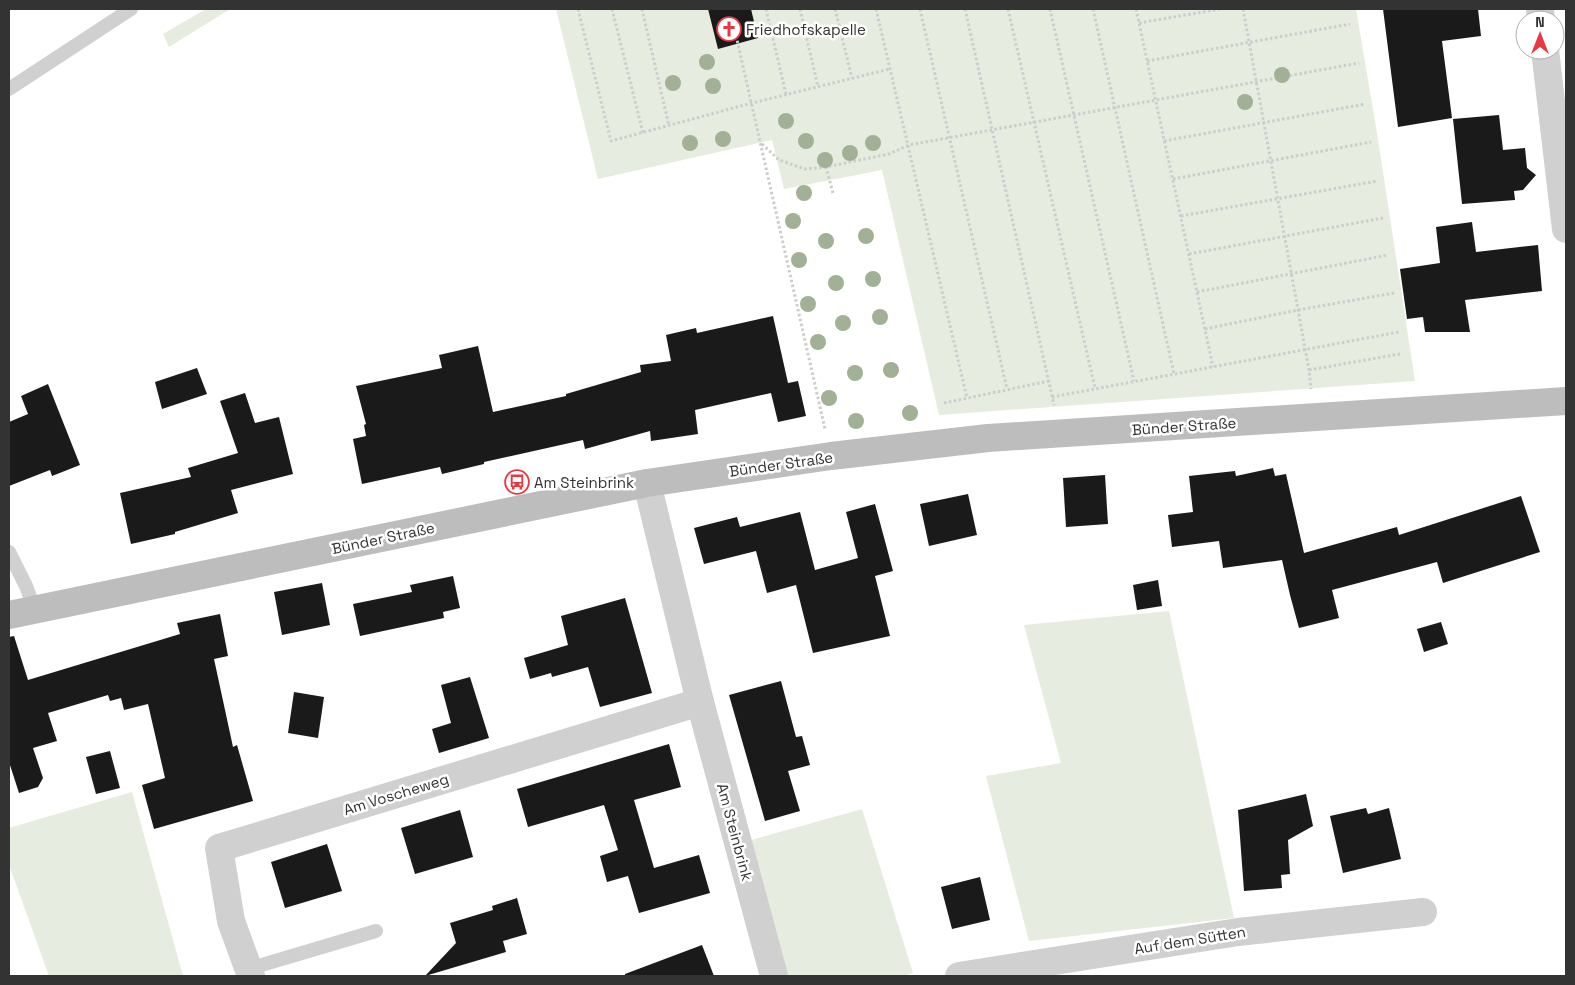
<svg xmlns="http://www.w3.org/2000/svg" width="1575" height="985" viewBox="0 0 1575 985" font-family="'Space Grotesk',sans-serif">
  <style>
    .green { fill: #e6ecdf }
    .building { fill: #1a1a1a }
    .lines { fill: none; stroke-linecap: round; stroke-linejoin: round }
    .path { stroke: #cdcdcd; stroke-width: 3; stroke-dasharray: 2.5 2.5; stroke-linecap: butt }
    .service { stroke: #d0d0d0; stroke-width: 14 }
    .minor { stroke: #d0d0d0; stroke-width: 28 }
    .secondary { stroke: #bdbdbd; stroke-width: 28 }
    .tree { fill: #a2b095 }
    .labels { text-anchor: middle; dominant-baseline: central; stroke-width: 5; stroke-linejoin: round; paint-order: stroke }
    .poi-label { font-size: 15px; fill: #333; stroke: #fff; text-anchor: start }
    .street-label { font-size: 15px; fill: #333; stroke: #fff }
  </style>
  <rect width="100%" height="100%" fill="#fff"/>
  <g class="green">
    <polygon points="206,9 230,9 169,47 163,34"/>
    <polygon points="556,9 1356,9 1377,133 1415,381 939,415 882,170 784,189 772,140 598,179"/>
    <polygon points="1169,611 1234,918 1029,941 986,776 1061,763 1024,625"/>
    <polygon points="132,792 183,976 49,976 9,865 9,828"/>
    <polygon points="862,809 913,973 903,976 788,976 748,841"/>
  </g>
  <g class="building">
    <polygon points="708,9 751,9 758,38 718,49"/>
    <polygon points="1383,9 1478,9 1481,36 1442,41 1452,118 1398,127"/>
    <polygon points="1499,115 1503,150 1525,148 1527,168 1536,175 1523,190 1514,191 1515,200 1462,204 1453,119"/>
    <polygon points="1472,222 1476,252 1538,245 1542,291 1465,300 1470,332 1425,332 1423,317 1407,319 1400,269 1440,263 1436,227"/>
    <polygon points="773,316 788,383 798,381 806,416 778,422 771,393 695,410 698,434 651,441 650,431 585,449 583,440 484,462 484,464 442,474 440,467 362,484 353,439 366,436 364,425 366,424 356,386 442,368 439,355 478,346 493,412 566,396 566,394 641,372 640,365 671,361 666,335 696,328 697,333"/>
    <polygon points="197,368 207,394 162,409 155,382"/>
    <polygon points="48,384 80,465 52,476 50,470 9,486 9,422 28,414 21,396"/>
    <polygon points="245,393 255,423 279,417 293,474 231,490 238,513 175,532 175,534 131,544 120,493 191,477 188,468 238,453 220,401"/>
    <polygon points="1273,468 1275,476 1286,474 1304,553 1397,527 1399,535 1521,496 1540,552 1443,583 1437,562 1332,590 1339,618 1299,628 1290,595 1282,560 1223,568 1219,541 1172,547 1168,515 1193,512 1189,476 1235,471 1236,476"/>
    <polygon points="1105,475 1108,524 1066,527 1063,478"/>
    <polygon points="968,494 977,535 929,546 920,504"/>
    <polygon points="875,504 893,571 875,576 890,636 813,653 796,585 767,593 756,551 704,564 694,528 737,517 740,527 800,512 815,570 858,558 846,512"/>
    <polygon points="453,576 460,608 443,612 444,618 360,636 353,604 412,592 410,585"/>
    <polygon points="1158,580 1162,606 1137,610 1133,585"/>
    <polygon points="322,583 330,625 282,635 274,592"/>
    <polygon points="625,598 652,693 600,707 588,667 552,677 551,673 530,679 524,658 568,645 561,616"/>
    <polygon points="220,614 228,656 214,659 233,747 237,745 253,801 154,829 142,785 165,778 148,704 124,710 121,698 110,701 108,695 48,713 57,741 33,748 43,778 38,787 19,793 9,762 9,637 14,636 28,680 180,634 177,623"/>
    <polygon points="1441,622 1448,644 1424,652 1417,629"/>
    <polygon points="470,677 489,738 439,753 432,729 451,723 441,685"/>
    <polygon points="781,681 796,737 802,736 810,765 788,771 800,811 765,821 729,695"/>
    <polygon points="294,692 324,697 318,738 288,733"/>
    <polygon points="669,744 681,787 634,800 654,868 699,855 710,893 639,913 628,876 607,882 600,856 618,850 604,805 528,827 517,789"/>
    <polygon points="110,751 120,788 96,794 86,757"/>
    <polygon points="1306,794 1313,826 1288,840 1290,874 1281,875 1282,888 1244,891 1238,810"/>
    <polygon points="1366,808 1368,814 1389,808 1401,859 1343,873 1330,816"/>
    <polygon points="460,810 473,857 415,874 401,828"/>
    <polygon points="327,844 342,891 285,908 271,862"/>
    <polygon points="980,877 990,920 952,929 941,887"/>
    <polygon points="517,898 527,934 503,941 506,952 425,976 456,943 450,923 493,910 492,906"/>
    <polygon points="702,945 714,976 625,976 625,974"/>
  </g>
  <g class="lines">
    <g class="path">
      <polyline points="578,9 611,141 752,103 890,69"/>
      <polyline points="612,9 643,133"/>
      <polyline points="642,9 669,126"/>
      <polyline points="766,9 786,94"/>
      <polyline points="800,9 818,87"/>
      <polyline points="835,9 852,78"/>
      <polyline points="876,9 967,398"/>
      <polyline points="920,9 1007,389"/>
      <polyline points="965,9 1054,405"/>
      <polyline points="1008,9 1095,388"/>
      <polyline points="1050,9 1134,381"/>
      <polyline points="1093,9 1174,374"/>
      <polyline points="1136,9 1213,367"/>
      <polyline points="1243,9 1309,370 1311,389"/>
      <polyline points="1139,23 1220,9"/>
      <polyline points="735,31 825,429"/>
      <polyline points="1147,61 1350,24"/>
      <polyline points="1164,141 1365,104"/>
      <polyline points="762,144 779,160 805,169 826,167"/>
      <polyline points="1173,179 1371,142"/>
      <polyline points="833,193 826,167 889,154 909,145 1359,63"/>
      <polyline points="1181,216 1377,181"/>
      <polyline points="1189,254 1383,218"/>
      <polyline points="1197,292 1388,255"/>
      <polyline points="1205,329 1298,310 1394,293"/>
      <polyline points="1309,370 1400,354"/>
      <polyline points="1052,397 1399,332"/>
      <polyline points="944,403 1049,381"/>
    </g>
    <g class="service">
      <polyline points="9,89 131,9"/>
      <polyline points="9,552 26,586 35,610"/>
      <polyline points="248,969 376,931"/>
    </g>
    <g class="minor">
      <polyline points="1540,9 1541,20"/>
      <polyline points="1545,50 1566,229"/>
      <polyline points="647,483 700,702 774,976"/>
      <polyline points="251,976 231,921 219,848 700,702"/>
      <polyline points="959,976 1238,932 1423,912"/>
    </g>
    <polyline class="secondary" points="9,615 647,483 831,456 988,438 1566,401"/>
  </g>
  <g class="tree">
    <circle cx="707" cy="62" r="8"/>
    <circle cx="1282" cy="75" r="8"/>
    <circle cx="673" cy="83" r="8"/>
    <circle cx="713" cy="86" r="8"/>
    <circle cx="1245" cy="102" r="8"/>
    <circle cx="786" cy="121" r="8"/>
    <circle cx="723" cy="139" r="8"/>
    <circle cx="806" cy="141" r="8"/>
    <circle cx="690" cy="143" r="8"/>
    <circle cx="873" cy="143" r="8"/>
    <circle cx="850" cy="153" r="8"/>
    <circle cx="825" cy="160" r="8"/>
    <circle cx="804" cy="193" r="8"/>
    <circle cx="793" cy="221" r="8"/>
    <circle cx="866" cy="236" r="8"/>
    <circle cx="826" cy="241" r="8"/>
    <circle cx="799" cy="260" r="8"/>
    <circle cx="873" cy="279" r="8"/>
    <circle cx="836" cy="283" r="8"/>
    <circle cx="808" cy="304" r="8"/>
    <circle cx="880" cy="317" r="8"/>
    <circle cx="843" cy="323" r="8"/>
    <circle cx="818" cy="342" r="8"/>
    <circle cx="891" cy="370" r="8"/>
    <circle cx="855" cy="373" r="8"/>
    <circle cx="829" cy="398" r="8"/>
    <circle cx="910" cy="413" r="8"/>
    <circle cx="856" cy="421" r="8"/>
  </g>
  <defs>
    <g id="church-ring" transform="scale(1.25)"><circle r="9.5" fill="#fff" stroke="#e63946" stroke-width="1.5"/><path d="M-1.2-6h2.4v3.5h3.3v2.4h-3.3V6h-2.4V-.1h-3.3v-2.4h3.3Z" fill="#e63946"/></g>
    <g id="bus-ring" transform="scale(1.25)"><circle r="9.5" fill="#fff" stroke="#e63946" stroke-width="1.5"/><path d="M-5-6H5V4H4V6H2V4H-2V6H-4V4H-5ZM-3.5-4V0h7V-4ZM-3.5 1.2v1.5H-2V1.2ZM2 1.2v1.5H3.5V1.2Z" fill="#e63946"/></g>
  </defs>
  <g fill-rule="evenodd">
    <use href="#church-ring" x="729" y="29"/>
    <use href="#bus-ring" x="517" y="482"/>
  </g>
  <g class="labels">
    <g class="poi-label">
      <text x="746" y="29">Friedhofskapelle</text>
      <text x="534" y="482">Am Steinbrink</text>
    </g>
    <g class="street-label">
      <text transform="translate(1184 426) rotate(-4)">Bünder Straße</text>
      <text transform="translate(781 464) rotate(-8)">Bünder Straße</text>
      <text transform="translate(383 538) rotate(-12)">Bünder Straße</text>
      <text transform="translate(396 794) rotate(-17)">Am Voscheweg</text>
      <text transform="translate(735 832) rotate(75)">Am Steinbrink</text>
      <text transform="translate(1190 940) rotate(-9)">Auf dem Sütten</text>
    </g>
  </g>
  <rect width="1575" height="985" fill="none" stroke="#333333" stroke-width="20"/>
  <g transform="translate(1540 35)"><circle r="24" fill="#ffffff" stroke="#adadad"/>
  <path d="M0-4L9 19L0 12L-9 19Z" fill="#e63946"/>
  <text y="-8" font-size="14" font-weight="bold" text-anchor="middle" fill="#333333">N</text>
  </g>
</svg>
